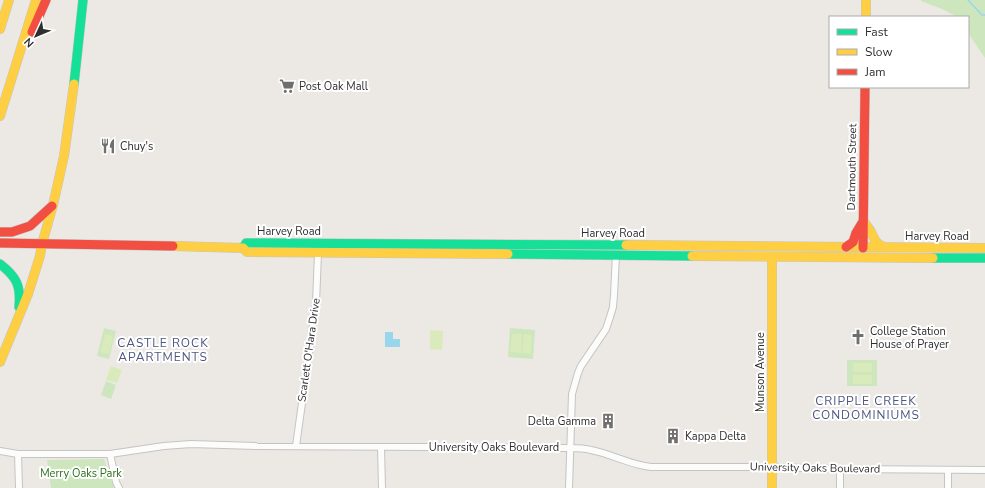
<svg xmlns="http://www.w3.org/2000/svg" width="985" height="488" viewBox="0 0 985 488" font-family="'Nunito Sans',sans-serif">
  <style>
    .green { fill: #cee6be }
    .pitch { fill: #d9eabb }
    .water { fill: #99d6ec }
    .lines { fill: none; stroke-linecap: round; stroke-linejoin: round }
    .stream { stroke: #99d6ec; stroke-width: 1.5 }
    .street-casing { stroke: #c5c4c5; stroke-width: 8 }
    .fast-casing { stroke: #c5c4c5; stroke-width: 10 }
    .slow-casing { stroke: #c5c4c5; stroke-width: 10 }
    .jam-casing { stroke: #c5c4c5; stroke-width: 10 }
    .street { stroke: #fcfcfb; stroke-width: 6 }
    .fast { stroke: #16e098; stroke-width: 9 }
    .slow { stroke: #ffcf43; stroke-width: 9 }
    .jam { stroke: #f24e42; stroke-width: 9 }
    .labels { text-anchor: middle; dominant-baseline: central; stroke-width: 4; stroke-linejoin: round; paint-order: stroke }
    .poi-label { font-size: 11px; fill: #2e2e2e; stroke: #fff; text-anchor: start }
    .street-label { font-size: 11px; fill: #2e2e2e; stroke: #fff }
    .park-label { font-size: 11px; fill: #2c6e1b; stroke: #fff }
    .neighbourhood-label { font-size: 12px; letter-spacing: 1px; fill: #4d5680; stroke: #fff }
  </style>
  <rect width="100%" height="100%" fill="#ece8e4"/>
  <g class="green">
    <polygon points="921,0 985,0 985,58 968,33 968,17 957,17 942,9 921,1"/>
    <polygon points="104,328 116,331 109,359 97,356"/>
    <polygon points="510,328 535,330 533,359 508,357"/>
    <rect x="847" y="360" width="30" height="26"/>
    <polygon points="106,381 116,385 111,399 101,395"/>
    <polygon points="104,459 114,488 51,488 47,460"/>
  </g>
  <g class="pitch">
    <polygon points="430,330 443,331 442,350 430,349"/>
    <polygon points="105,334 113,336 109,354 100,352"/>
    <polygon points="512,334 522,334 521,353 510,352"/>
    <polygon points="524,334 532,335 531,354 522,353"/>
    <rect x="853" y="363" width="19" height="9"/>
    <polygon points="111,366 122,370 117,383 106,380"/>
    <rect x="853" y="375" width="19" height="9"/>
  </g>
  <polygon class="water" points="385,332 393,332 393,339 400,339 400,347 385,347"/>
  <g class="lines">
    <polyline class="stream" points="968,0 982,15 985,15"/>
    <g class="street-casing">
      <g id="street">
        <polyline points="296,446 316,303 318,253"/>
        <polyline points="381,447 382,488"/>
        <path d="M0,451L18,454H110L164,446L191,444L257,446L569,448C577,448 584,448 591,450C612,454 630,465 651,467H772L840,469L985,470"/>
        <polyline points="18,454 19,488"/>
        <polyline points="110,454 116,482 119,488"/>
        <polyline points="569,488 572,394 578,373 581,366 606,329 610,317 613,307 614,295 616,255"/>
        <polyline points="840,488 840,469"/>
        <polyline points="948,488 948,470"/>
      </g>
    </g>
    <g class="fast-casing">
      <g id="fast">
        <polyline points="74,84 83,0"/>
        <polyline points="243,248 246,243 626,245"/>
        <polyline points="508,254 692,256"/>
        <polyline points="933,258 985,258"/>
        <path d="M0,264C17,277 21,286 19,307"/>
      </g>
    </g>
    <g class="slow-casing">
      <g id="slow">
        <polyline points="866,0 866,17"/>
        <polyline points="0,29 9,0"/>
        <polyline points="0,116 36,0"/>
        <path d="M863,221C866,225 869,228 871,232C875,240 876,244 884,247"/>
        <polyline points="626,245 985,248"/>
        <polyline points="173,246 243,248 247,252 508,254"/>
        <polyline points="692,256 933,258"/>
        <polyline points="772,257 772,488"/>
        <polyline points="0,362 28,294 40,256 42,244 53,205 64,156 74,84"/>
      </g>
    </g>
    <g class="jam-casing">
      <g id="jam">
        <polyline points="32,32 46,0"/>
        <polyline points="0,232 12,232 30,226 52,206"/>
        <polyline points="0,243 173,246"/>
        <polyline points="846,247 853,242 856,233 862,223"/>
        <polyline points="863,248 865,87"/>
      </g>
    </g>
    <use href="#street" class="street"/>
    <use href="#fast" class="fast"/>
    <use href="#slow" class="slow"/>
    <use href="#jam" class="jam"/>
  </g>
  <defs>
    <g id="supermarket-bare" transform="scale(1.2)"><path d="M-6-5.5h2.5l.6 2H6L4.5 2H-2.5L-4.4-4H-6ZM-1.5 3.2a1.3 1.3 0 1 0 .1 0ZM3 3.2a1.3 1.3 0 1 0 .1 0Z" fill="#706f6e" stroke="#fff" stroke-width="2.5" paint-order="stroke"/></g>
    <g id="restaurant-bare" transform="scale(1.2)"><path d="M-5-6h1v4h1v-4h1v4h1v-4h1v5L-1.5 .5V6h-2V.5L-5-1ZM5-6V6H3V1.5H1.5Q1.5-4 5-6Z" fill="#706f6e" stroke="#fff" stroke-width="2.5" paint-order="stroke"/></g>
    <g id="church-bare" transform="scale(1.2)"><path d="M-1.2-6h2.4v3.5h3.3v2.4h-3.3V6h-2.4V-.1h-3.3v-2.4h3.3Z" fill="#706f6e" stroke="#fff" stroke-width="2.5" paint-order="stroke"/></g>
    <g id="building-bare" transform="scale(1.2)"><path d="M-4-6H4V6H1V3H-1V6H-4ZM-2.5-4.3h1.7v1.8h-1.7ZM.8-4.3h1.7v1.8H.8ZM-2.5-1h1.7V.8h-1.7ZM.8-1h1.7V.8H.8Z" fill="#706f6e" stroke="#fff" stroke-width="2.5" paint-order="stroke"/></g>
  </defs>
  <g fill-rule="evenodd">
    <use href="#supermarket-bare" x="287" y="86"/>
    <use href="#restaurant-bare" x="108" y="146"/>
    <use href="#church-bare" x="858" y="337"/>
    <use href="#building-bare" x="608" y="421"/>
    <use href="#building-bare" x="673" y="436"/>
  </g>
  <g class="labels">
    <g class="poi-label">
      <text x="299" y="86">Post Oak Mall</text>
      <text x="120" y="146">Chuy's</text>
      <text x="870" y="331">College Station<tspan x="870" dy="13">House of Prayer</tspan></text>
      <text x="596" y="421" text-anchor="end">Delta Gamma</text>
      <text x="685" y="436">Kappa Delta</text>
    </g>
    <g class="street-label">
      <text transform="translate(852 167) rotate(-89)">Dartmouth Street</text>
      <text x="289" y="231">Harvey Road</text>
      <text x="613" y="233">Harvey Road</text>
      <text x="937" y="236">Harvey Road</text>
      <text transform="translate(309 350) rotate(-82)">Scarlett O'Hara Drive</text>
      <text transform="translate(760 372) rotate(-90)">Munson Avenue</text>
      <text x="494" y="447">University Oaks Boulevard</text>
      <text transform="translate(815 468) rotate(1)">University Oaks Boulevard</text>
    </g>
    <g class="park-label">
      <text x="81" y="473">Merry Oaks Park</text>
    </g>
    <g class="neighbourhood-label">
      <text x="163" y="343">CASTLE ROCK<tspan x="163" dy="14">APARTMENTS</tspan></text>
      <text x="866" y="401">CRIPPLE CREEK<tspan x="866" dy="14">CONDOMINIUMS</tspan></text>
    </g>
  </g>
  <rect x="829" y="16" width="140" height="72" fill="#ffffff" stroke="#ababab"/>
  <rect x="837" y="29" width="20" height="6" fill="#16e098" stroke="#ababab"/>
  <text x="865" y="36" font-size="12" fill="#2e2e2e">Fast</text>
  <rect x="837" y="49" width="20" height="6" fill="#ffcf43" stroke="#ababab"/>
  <text x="865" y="56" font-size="12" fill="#2e2e2e">Slow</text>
  <rect x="837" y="69" width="20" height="6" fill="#f24e42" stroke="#ababab"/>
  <text x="865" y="76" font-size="12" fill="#2e2e2e">Jam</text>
  <g transform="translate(36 36) rotate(226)" stroke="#ffffff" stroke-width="3" paint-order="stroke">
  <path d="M0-3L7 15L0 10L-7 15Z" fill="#2e2e2e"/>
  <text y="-6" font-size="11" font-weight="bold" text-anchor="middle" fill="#2e2e2e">N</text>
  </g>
</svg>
